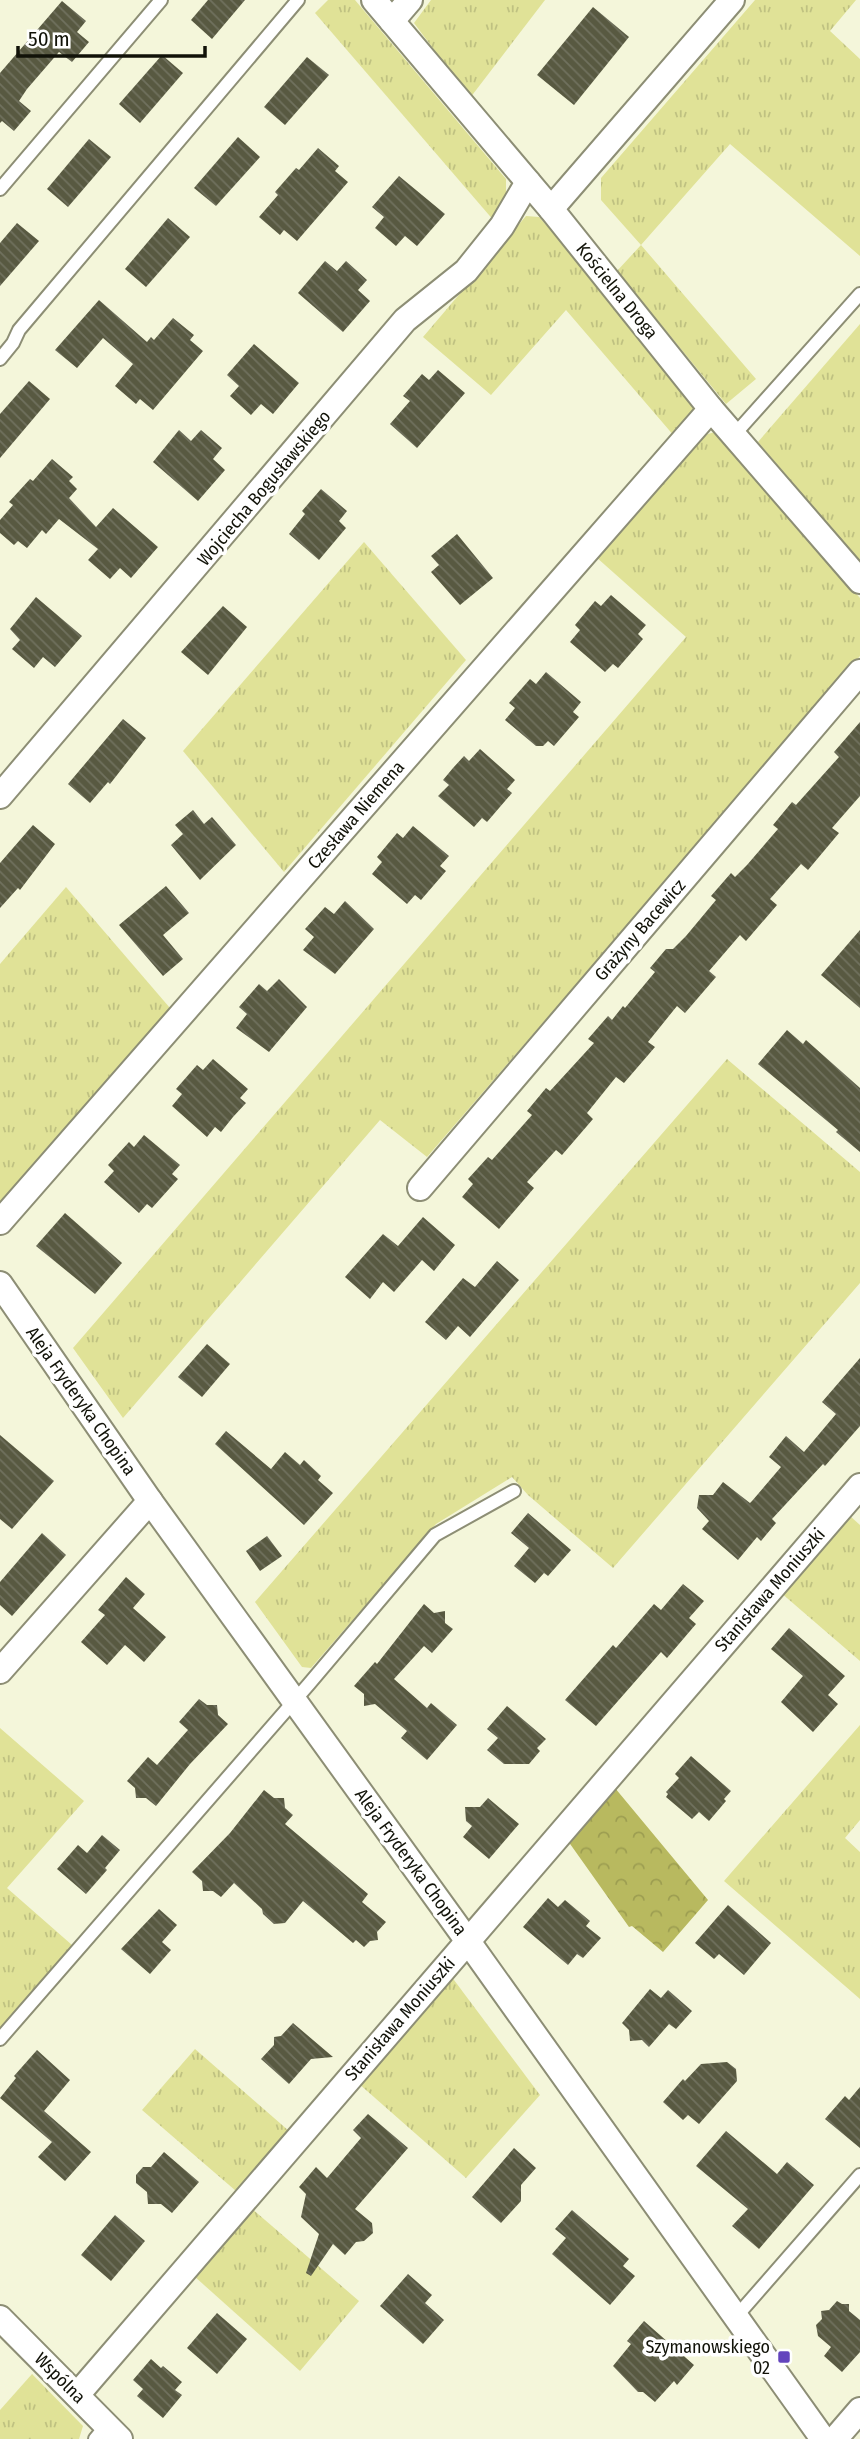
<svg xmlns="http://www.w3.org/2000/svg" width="860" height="2439" viewBox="0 0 860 2439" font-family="'Fira Sans Condensed',sans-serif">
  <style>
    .grass { fill: url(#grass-tufts) }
    .forest { fill: url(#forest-crowns) }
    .building { fill: url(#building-back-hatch) }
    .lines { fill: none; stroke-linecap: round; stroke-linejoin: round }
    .service-casing { stroke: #8d8e75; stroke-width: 16 }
    .minor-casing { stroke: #8d8e75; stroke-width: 28 }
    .service { stroke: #fff; stroke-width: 12 }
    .minor { stroke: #fff; stroke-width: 24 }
    .poi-dot { fill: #6344bd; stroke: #fff; stroke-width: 2.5 }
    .labels { text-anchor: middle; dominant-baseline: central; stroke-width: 7; stroke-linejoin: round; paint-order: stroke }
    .street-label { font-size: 18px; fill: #111208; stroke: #fff }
    .poi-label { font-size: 18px; fill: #111208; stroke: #fff; text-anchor: end }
  </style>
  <defs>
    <pattern id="grass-tufts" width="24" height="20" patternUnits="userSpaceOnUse" patternTransform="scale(1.75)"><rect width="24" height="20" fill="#e0e297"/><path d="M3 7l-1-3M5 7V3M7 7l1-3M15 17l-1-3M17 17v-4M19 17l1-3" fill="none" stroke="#bfc181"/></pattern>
    <pattern id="forest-crowns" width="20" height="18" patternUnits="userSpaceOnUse" patternTransform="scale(1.75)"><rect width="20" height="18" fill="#b8b95f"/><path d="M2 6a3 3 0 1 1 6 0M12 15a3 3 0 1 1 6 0" fill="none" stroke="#9d9e51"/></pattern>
    <pattern id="building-back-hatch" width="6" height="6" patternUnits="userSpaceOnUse" patternTransform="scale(1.75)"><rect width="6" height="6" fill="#585941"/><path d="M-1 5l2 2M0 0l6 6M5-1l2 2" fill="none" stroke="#70715e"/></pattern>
  </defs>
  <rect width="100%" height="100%" fill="#f4f6da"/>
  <g class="grass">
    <polygon points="328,0 355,0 506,179 506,197 495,222 315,13"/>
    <polygon points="431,0 545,0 470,98 414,23"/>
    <polygon points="755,0 856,0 830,31 860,59 860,256 730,144 641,245 756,379 726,404 617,271 641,245 601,200 601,178"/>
    <polygon points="526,216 539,217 594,279 697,412 675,437 566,310 491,395 423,337"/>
    <polygon points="860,324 860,562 758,442"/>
    <polygon points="715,432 860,598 860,656 427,1157 380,1120 123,1418 73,1348 686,637 596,557 701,436"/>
    <polygon points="364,542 466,660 284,872 183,751"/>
    <polygon points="66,887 170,1008 0,1203 0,964"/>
    <polygon points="727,1059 860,1172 860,1283 613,1568 528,1495 512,1477 436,1524 311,1668 302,1667 255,1602"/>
    <polygon points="850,1516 860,1525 860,1661 780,1592"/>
    <polygon points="860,1725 860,1820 845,1838 860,1852 860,1999 724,1881"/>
    <polygon points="0,1728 84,1801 7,1888 72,1945 0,2028"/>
    <polygon points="451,1976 540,2095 466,2178 358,2083"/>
    <polygon points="195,2049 289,2131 236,2191 142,2110"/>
    <polygon points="251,2208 359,2301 300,2371 194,2276"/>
    <polygon points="32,2374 83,2426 79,2439 0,2439 0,2410"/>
  </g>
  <polygon class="forest" points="615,1788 708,1900 663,1952 632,1926 629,1927 568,1841"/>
  <g class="building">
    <polygon points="208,0 245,0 212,39 191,20"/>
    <polygon points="62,1 86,21 77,32 89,42 72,62 59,52 27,89 19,101 31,111 14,131 2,121 0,123 0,73"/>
    <polygon points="593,7 629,37 574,105 537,75"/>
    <polygon points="162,55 183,73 140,123 119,104"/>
    <polygon points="307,57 329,75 285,125 264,107"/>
    <polygon points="238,137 260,157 216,206 194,188"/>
    <polygon points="89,139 111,157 68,207 47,189"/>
    <polygon points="318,148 339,166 335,171 348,182 297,241 284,230 280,235 259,217 278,195 275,192 296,168 299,170"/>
    <polygon points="399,176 445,214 417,246 405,236 396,246 375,228 384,217 372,207"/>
    <polygon points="168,218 190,237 146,287 125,269"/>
    <polygon points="17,223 39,241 0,286 0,243"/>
    <polygon points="325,261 337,271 346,261 367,280 358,290 370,301 343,332 298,293"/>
    <polygon points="99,300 147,342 151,337 154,340 173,318 194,335 190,340 203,351 153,410 140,399 136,404 115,386 133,364 103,338 77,368 55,350"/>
    <polygon points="254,344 299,383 273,414 261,404 251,415 230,396 239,386 227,375"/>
    <polygon points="438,370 465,393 417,448 390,424 410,401 403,396 422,374 429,380"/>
    <polygon points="29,381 50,399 0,458 0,414"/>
    <polygon points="179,430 191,441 201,430 222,448 213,459 225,470 198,501 153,462"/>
    <polygon points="52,459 73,477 69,481 77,489 69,498 96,527 113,508 158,547 131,578 120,568 110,579 88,560 98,549 59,519 46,534 42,530 27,548 18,541 14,545 0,533 0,520 13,505 9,502 30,479 33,481"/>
    <polygon points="321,489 347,511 339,521 346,528 319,560 289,534 305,514 302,511"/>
    <polygon points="457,534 493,578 460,605 431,572 439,565 431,556"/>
    <polygon points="611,595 646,625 638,634 643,639 631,653 618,668 613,664 605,672 570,642 580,630 575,625 595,601 601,606"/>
    <polygon points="36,597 82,636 55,667 43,657 34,668 12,649 20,640 10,629"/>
    <polygon points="223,606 247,627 208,675 181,652"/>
    <polygon points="546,672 581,702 573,712 579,717 554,746 548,741 543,746 536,746 505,720 515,708 509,703 530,679 536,684"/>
    <polygon points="123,719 146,738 110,784 108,782 90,803 68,784"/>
    <polygon points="860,722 860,796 832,828 839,833 808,870 801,864 770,899 777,905 746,941 740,935 709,971 716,977 685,1013 677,1006 648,1042 655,1047 624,1083 616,1077 587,1113 593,1119 562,1155 556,1150 527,1182 534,1188 499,1229 462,1197 473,1184 468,1179 488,1157 492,1160 532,1115 527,1111 546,1088 550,1091 594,1043 588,1039 608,1016 612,1020 623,1006 625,1008 655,972 650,968 666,949 673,949 686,936 716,900 711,896 731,873 735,877 747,865 778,829 773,825 792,802 796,805 839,757 834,752"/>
    <polygon points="480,749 515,780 507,789 512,793 487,822 482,818 474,827 438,796 449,785 443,780 453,768 464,756 469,761"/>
    <polygon points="193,810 204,824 212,817 236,845 200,880 171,845 183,834 175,825"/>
    <polygon points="33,825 55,844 20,890 18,888 0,908 0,863"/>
    <polygon points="413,826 449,856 440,866 446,871 421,900 415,895 407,904 372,874 382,862 377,857 397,833 403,838"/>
    <polygon points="166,886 189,913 163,935 183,959 163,976 119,925"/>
    <polygon points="345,901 374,929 335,974 303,950 314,937 305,929 325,907 334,914"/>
    <polygon points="860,930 860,1008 821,975"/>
    <polygon points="279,979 307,1007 269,1052 236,1028 247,1014 239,1007 259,984 267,991"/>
    <polygon points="787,1030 803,1044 806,1040 860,1088 860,1152 836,1132 838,1130 758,1064"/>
    <polygon points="213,1059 248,1089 240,1098 246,1103 233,1117 221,1132 215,1127 207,1137 172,1106 182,1094 176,1089 197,1065 203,1070"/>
    <polygon points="144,1135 180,1165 172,1174 178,1179 152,1208 147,1204 139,1213 104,1182 114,1171 108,1165 118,1154 129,1142 134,1147"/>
    <polygon points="65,1213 122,1263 95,1294 36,1246"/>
    <polygon points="423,1217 455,1245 434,1271 422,1260 394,1292 383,1282 370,1299 345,1277 383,1234 398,1246"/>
    <polygon points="497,1261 519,1280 470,1337 458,1326 446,1340 425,1322 463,1278 475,1287"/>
    <polygon points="207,1344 230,1364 202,1397 178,1377"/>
    <polygon points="860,1358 860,1426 825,1466 823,1464 772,1519 776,1523 761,1541 757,1537 738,1560 702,1529 709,1521 697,1508 699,1495 713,1495 723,1482 750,1503 752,1501 781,1467 769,1457 786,1436 804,1452 836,1414 822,1402"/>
    <polygon points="226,1431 271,1469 285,1452 300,1465 304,1460 321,1476 318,1480 333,1493 304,1525 215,1444"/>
    <polygon points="0,1435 54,1481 12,1529 0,1519"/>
    <polygon points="528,1513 571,1550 548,1576 544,1573 535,1583 514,1566 529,1548 511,1533"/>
    <polygon points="42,1533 66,1555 12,1616 0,1605 0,1582"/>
    <polygon points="267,1536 282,1556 260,1571 246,1551"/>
    <polygon points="126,1577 145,1594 133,1608 166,1637 144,1662 125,1645 107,1665 81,1642 105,1615 98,1610"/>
    <polygon points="683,1584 704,1601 689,1618 696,1624 667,1658 661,1652 596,1726 565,1700 613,1645 616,1648 654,1604 661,1610"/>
    <polygon points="424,1604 434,1613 445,1611 445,1623 453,1629 432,1653 424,1646 394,1679 427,1708 431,1703 457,1725 427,1760 401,1738 407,1731 375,1704 364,1706 364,1694 354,1686 375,1662 377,1664"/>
    <polygon points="789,1628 845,1676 828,1695 838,1704 813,1732 781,1702 803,1676 771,1649"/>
    <polygon points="199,1699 207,1705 217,1705 218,1715 228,1724 190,1764 156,1806 146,1798 136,1798 135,1788 127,1781 148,1757 157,1765 172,1748 188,1730 179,1722"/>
    <polygon points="507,1706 546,1739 537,1748 540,1751 529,1764 504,1764 487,1750 498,1738 487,1729"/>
    <polygon points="691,1756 731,1791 724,1799 726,1801 709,1821 699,1812 692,1819 666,1797 668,1794 666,1792 679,1778 675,1774"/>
    <polygon points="264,1790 274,1798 284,1798 285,1808 293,1815 285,1824 368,1894 362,1902 386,1922 377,1932 378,1940 370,1941 364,1947 356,1940 353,1943 303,1901 285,1923 274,1924 263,1914 262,1909 234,1883 221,1897 213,1891 203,1891 202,1881 192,1872 230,1833"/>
    <polygon points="488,1798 519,1824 489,1859 463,1837 472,1826 466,1821 465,1807 480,1807"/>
    <polygon points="102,1835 120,1850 105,1868 107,1870 86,1894 57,1869 78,1845 87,1853"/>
    <polygon points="548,1898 558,1907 565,1900 590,1921 586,1926 601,1938 583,1958 577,1954 568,1965 523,1927"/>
    <polygon points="728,1905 771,1943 744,1975 719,1954 714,1959 695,1943"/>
    <polygon points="159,1909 177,1925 162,1942 171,1950 150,1974 121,1949"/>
    <polygon points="650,1989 661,1998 668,1990 692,2011 676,2029 669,2024 649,2047 642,2040 630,2041 629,2030 622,2023"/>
    <polygon points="293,2023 333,2057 311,2059 289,2084 261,2059 274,2045 274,2037 281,2036"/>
    <polygon points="37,2050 70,2080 44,2111 91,2152 65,2181 38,2157 52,2142 0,2098 16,2078 14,2076"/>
    <polygon points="727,2062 736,2069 737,2081 699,2124 688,2115 683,2120 663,2102 683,2079 685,2081 701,2064"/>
    <polygon points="860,2087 860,2148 825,2119 845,2096 849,2100"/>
    <polygon points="368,2114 408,2148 355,2209 372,2223 373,2233 364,2241 356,2242 345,2255 333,2244 311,2276 306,2273 319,2234 301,2217 306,2194 299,2187 316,2167 327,2178 361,2138 353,2130"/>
    <polygon points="726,2131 777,2174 787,2162 814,2185 759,2249 732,2226 748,2209 696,2166"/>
    <polygon points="514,2148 536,2168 521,2185 521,2201 501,2223 472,2197"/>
    <polygon points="164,2152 199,2182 172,2213 161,2204 148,2204 147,2192 136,2183 136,2175 143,2167 151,2167"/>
    <polygon points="572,2210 629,2259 623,2266 635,2276 610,2305 552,2254 566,2238 555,2229"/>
    <polygon points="115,2215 145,2241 111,2281 81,2255"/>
    <polygon points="408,2274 432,2295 425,2303 444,2320 423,2344 380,2306"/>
    <polygon points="837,2301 842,2304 849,2304 849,2311 860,2320 860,2352 842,2372 824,2356 831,2347 818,2336 816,2325 822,2319 821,2311 829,2310"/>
    <polygon points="217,2313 247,2339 217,2374 187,2348"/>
    <polygon points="644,2321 694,2365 677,2385 674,2381 655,2402 643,2392 638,2392 613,2366 631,2344 627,2341"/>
    <polygon points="151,2359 161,2368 163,2366 182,2382 175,2390 182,2395 163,2418 137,2396 143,2389 133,2380"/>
  </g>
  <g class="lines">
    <g class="service-casing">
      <g id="service">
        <polyline points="0,189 161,0"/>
        <polyline points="0,359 13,343 19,330 298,0"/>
        <polyline points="735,434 860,294"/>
        <polyline points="0,2039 309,1684 435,1535 514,1491"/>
        <polyline points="735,2318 860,2175"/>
        <polyline points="95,2439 106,2426"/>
      </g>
    </g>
    <g class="minor-casing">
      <g id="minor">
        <polyline points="374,0 551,209 711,409 860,581"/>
        <polyline points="392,21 410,0"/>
        <polyline points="551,209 732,0"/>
        <polyline points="0,796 405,320 466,271 502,226 528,182"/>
        <polyline points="420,1188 860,672"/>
        <polyline points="0,1222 711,409"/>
        <polyline points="0,1284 150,1501 467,1940 823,2439"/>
        <polyline points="0,1671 150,1501"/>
        <polyline points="0,2318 120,2439"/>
        <polyline points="77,2395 860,1486"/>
        <polyline points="835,2439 860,2410"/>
      </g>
    </g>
    <use href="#service" class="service"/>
    <use href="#minor" class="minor"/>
  </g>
  <rect class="poi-dot" x="777" y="2350" width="14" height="14" rx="3.5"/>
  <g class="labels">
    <g class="street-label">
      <text transform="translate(617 291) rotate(51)">Kościelna Droga</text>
      <text transform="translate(264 488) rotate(-50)">Wojciecha Bogusławskiego</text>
      <text transform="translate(356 815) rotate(-49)">Czesława Niemena</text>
      <text transform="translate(640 930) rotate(-49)">Grażyny Bacewicz</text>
      <text transform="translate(81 1401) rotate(55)">Aleja Fryderyka Chopina</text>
      <text transform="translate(770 1590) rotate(-49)">Stanisława Moniuszki</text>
      <text transform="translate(411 1862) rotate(54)">Aleja Fryderyka Chopina</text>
      <text transform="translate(400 2019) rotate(-49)">Stanisława Moniuszki</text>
      <text transform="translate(60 2378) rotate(45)">Wspólna</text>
    </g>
    <g class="poi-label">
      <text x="770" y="2347">Szymanowskiego<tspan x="770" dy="21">02</tspan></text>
    </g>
  </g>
  <path d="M18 46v10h187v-10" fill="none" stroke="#111208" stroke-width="3.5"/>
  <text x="28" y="46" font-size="21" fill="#111208" stroke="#ffffff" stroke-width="5" paint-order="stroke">50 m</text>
</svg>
